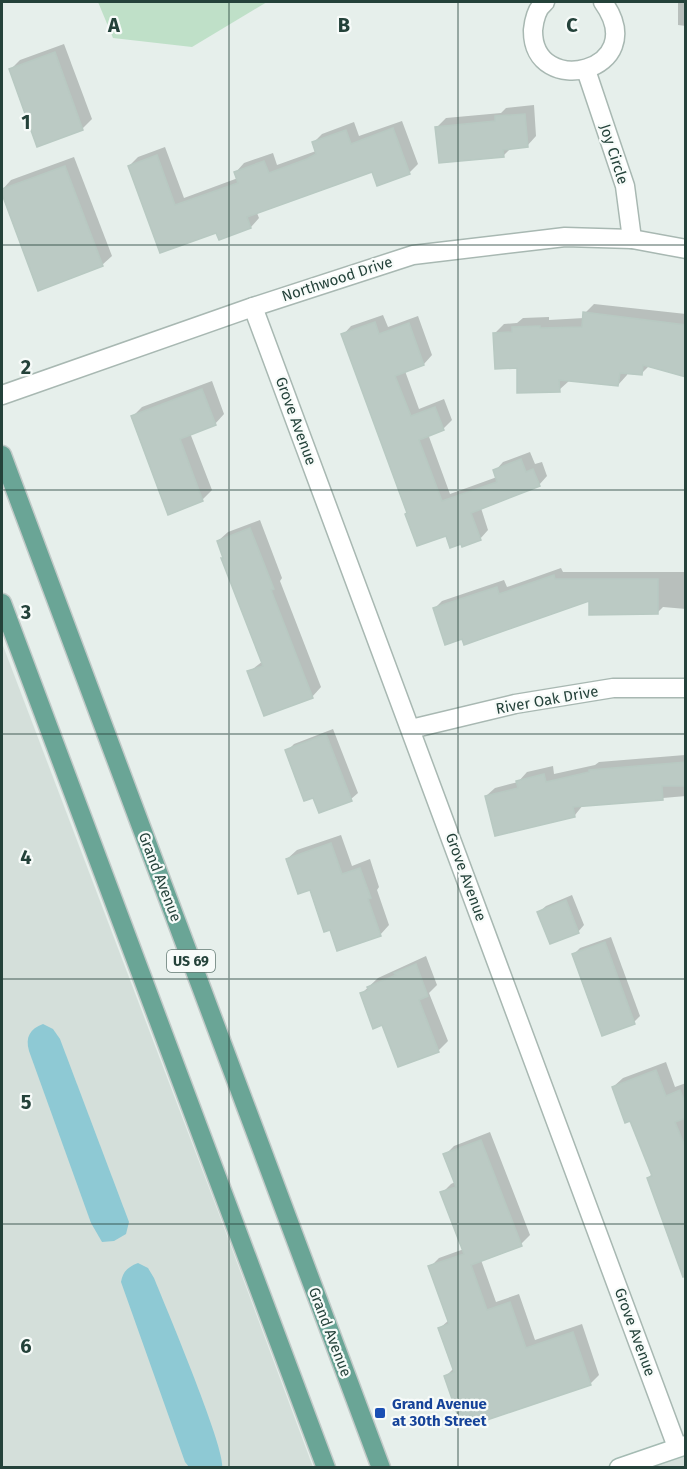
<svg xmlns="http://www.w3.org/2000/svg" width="687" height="1469" viewBox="0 0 687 1469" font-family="'Fira Sans',sans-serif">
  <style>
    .built { fill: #d4dfda }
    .green { fill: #bfe0c8 }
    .water { fill: #8ec9d4 }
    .shadow { fill: #0003 }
    .building { fill: #bbcac4; stroke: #b8c9c2; stroke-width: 1.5 }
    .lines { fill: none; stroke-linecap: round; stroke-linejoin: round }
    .street-casing { stroke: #a8b8b2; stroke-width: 21 }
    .secondary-casing { stroke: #a4bbb3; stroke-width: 21 }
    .primary-casing { stroke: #c2cac8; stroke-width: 21 }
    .street { stroke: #fff; stroke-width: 18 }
    .secondary { stroke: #fff; stroke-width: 18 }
    .primary { stroke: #6aa596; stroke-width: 18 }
    .grid { fill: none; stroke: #24423a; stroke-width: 1.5; stroke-opacity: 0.55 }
    .transit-dot { fill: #1a4fb4; stroke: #f7fbf9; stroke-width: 2 }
    .labels { text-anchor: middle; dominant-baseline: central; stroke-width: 4.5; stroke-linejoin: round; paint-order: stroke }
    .shield { fill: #f7fbf9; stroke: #637a73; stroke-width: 1.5 }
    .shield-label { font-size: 14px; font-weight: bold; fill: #24423a }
    .street-label { font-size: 15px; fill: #24423a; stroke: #f7fbf9 }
    .transit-label { font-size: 15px; font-weight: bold; fill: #164399; stroke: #f7fbf9; text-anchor: start }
    .grid-label { font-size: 20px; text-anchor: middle; font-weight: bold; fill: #24423a; stroke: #f7fbf9; stroke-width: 4.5; stroke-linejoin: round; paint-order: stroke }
  </style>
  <rect width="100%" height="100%" fill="#e6efeb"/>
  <g class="built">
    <polygon points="2,643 219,1214 313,1467 2,1467"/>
    <polygon points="685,1445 685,1467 620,1467"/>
  </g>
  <polygon class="green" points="98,2 267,2 192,47 113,38"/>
  <g class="water">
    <path d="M43,1024L53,1029L60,1039L129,1222L126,1234L114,1241L102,1242L91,1223L29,1051C25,1037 30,1029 43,1024Z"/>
    <path d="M138,1263L148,1268L154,1278C165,1305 226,1450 222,1467H189L185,1462L121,1282C123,1271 128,1267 138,1263Z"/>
  </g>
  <g class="shadow">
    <polygon points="678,2 686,2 686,26 678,25"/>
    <polygon points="64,44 92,119 82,129 11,69 20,60"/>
    <polygon points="534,105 536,136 527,146 512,147 503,156 437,127 446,118 501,113 506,108"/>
    <polygon points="402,121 418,164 409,173 373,170 257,213 259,218 251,227 219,238 217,231 161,251 129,166 138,157 165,147 184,198 238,178 236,172 244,163 273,153 277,165 316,151 313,143 322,134 354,122 359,136"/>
    <polygon points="74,157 112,256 102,265 39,289 2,190 11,180"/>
    <polygon points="594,304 686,314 686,376 649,366 641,374 628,372 627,375 618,385 569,381 559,390 518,367 495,333 504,324 517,323 523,318 549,317 549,320 584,318 585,313"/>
    <polygon points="383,315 388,327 418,316 432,355 424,364 405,371 419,409 444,399 452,420 443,429 428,434 450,494 497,477 495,471 503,462 530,452 535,464 542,462 547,476 539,485 481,508 488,530 480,539 447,534 409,513 343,335 351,326"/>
    <polygon points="212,381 224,414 215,424 190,433 212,490 202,500 132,417 142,407"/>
    <polygon points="260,520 282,578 280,581 321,687 312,697 249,672 263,661 218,541 228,532"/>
    <polygon points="561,568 563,572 686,572 686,609 663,607 658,612 590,598 463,637 434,609 442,601 504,580 507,587"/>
    <polygon points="333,729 358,793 351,799 320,811 314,796 287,751 294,744"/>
    <polygon points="685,755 686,796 583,805 575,815 486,796 495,788 518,782 527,772 553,766 554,774 595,765 599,762"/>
    <polygon points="341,835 352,866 370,859 379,887 377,890 389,925 380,935 331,928 311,888 287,859 297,850"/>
    <polygon points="572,895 584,925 578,932 539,912 546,906"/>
    <polygon points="611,937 640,1016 634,1022 573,955 580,948"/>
    <polygon points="426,956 437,985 429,993 448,1041 438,1051 383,1023 361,994 378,978"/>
    <polygon points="666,1062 675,1087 686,1083 686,1277 648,1178 652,1174 631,1119 613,1087 623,1078"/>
    <polygon points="490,1132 530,1235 521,1244 481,1260 496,1302 519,1294 535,1340 582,1324 599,1375 590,1384 473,1413 446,1376 454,1368 440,1328 449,1320 430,1267 439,1258 464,1249 442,1193 451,1184 455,1182 445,1155 454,1146"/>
  </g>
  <g class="building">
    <polygon points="55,52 83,130 37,147 9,69"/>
    <polygon points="525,114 528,147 503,150 504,157 439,163 435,127 495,121 495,116"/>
    <polygon points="393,128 410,174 377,186 372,172 247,217 251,228 219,240 216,233 160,253 128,166 157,155 175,205 238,183 234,172 264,161 269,173 307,159 316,154 312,142 346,130 351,144"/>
    <polygon points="65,166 103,266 38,291 2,194 2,189"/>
    <polygon points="583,312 686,325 686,377 643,365 642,375 620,373 618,386 559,380 560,392 517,393 517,368 495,369 493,333 512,332 512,327 540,326 540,328 582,327"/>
    <polygon points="375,322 379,334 409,323 424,365 395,376 411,416 435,407 444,430 419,440 442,501 497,482 493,470 521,459 526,472 533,469 540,486 471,513 481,540 462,547 461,544 450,548 446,536 417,546 405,514 407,513 341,334"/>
    <polygon points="202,389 216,425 180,439 203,501 168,515 131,416"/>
    <polygon points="250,528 274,589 271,590 313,698 264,716 247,671 263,666 221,558 223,558 217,541"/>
    <polygon points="554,575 555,579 658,579 658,614 589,615 589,601 464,645 462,639 445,645 433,608 497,587 499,594"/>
    <polygon points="326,734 352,801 319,813 313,798 304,801 285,750"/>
    <polygon points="686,762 686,786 662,786 663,800 573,807 575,817 495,836 485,796 518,788 516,781 544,774 546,782 589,772 589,770"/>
    <polygon points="331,843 342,874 360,868 371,898 368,899 381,936 337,951 330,930 324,932 310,890 298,894 286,859"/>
    <polygon points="566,900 579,933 550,944 537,912"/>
    <polygon points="605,942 635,1024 602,1036 572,954"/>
    <polygon points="416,964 428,996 419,1000 439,1052 398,1067 382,1025 373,1029 360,993 369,990 367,987 396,975 394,973"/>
    <polygon points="656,1070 666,1096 680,1090 686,1105 686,1118 675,1122 686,1149 686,1276 683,1277 647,1178 652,1176 630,1121 625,1123 612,1087"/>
    <polygon points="481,1140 522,1246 471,1265 487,1310 510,1302 526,1348 573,1332 591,1385 475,1424 472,1415 459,1419 444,1376 454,1372 438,1328 449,1324 428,1266 464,1254 440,1192 456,1187 443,1154"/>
  </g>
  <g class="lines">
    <g class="street-casing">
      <g id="street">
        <path d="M545,2C537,8 534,20 533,30C532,100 653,72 603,2"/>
        <polyline points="586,70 625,186 632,239"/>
        <polyline points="253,307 677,1447"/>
        <polyline points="2,395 253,307 413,255 565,237 632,239 686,249"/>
        <polyline points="411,729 515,704 613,688 686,688"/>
      </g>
    </g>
    <g class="secondary-casing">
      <polyline id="secondary" points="619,1468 686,1445"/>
    </g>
    <g class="primary-casing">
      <g id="primary">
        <polyline points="2,455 381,1468"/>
        <polyline points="2,603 326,1468"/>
      </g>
    </g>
    <use href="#street" class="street"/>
    <use href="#secondary" class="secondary"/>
    <use href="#primary" class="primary"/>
  </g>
  <path class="grid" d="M229,2V1468M458,2V1468M2,245H686M2,490H686M2,734H686M2,979H686M2,1224H686"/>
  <rect class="transit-dot" x="374" y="1407" width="12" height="12" rx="3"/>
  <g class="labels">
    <rect class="shield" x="167" y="950" width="48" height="22" rx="4.5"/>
    <g class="shield-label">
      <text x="191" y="961">US 69</text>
    </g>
    <g class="street-label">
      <text transform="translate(614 154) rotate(72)">Joy Circle</text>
      <text transform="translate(337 279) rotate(-18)">Northwood Drive</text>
      <text transform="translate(296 421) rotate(70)">Grove Avenue</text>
      <text transform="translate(547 700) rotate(-10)">River Oak Drive</text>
      <text transform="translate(160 877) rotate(69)">Grand Avenue</text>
      <text transform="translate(466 877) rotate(70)">Grove Avenue</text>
      <text transform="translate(330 1332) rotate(69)">Grand Avenue</text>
      <text transform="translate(635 1332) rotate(70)">Grove Avenue</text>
    </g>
    <g class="transit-label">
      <text x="392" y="1404">Grand Avenue<tspan x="392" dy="17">at 30th Street</tspan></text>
    </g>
  </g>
  <g class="grid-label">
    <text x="114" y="32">A</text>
    <text x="344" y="32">B</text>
    <text x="572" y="32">C</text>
    <text x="26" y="129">1</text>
    <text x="26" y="374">2</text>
    <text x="26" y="619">3</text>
    <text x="26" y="864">4</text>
    <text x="26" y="1109">5</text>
    <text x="26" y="1353">6</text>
  </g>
  <rect width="687" height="1469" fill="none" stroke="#24423a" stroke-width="6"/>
</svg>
